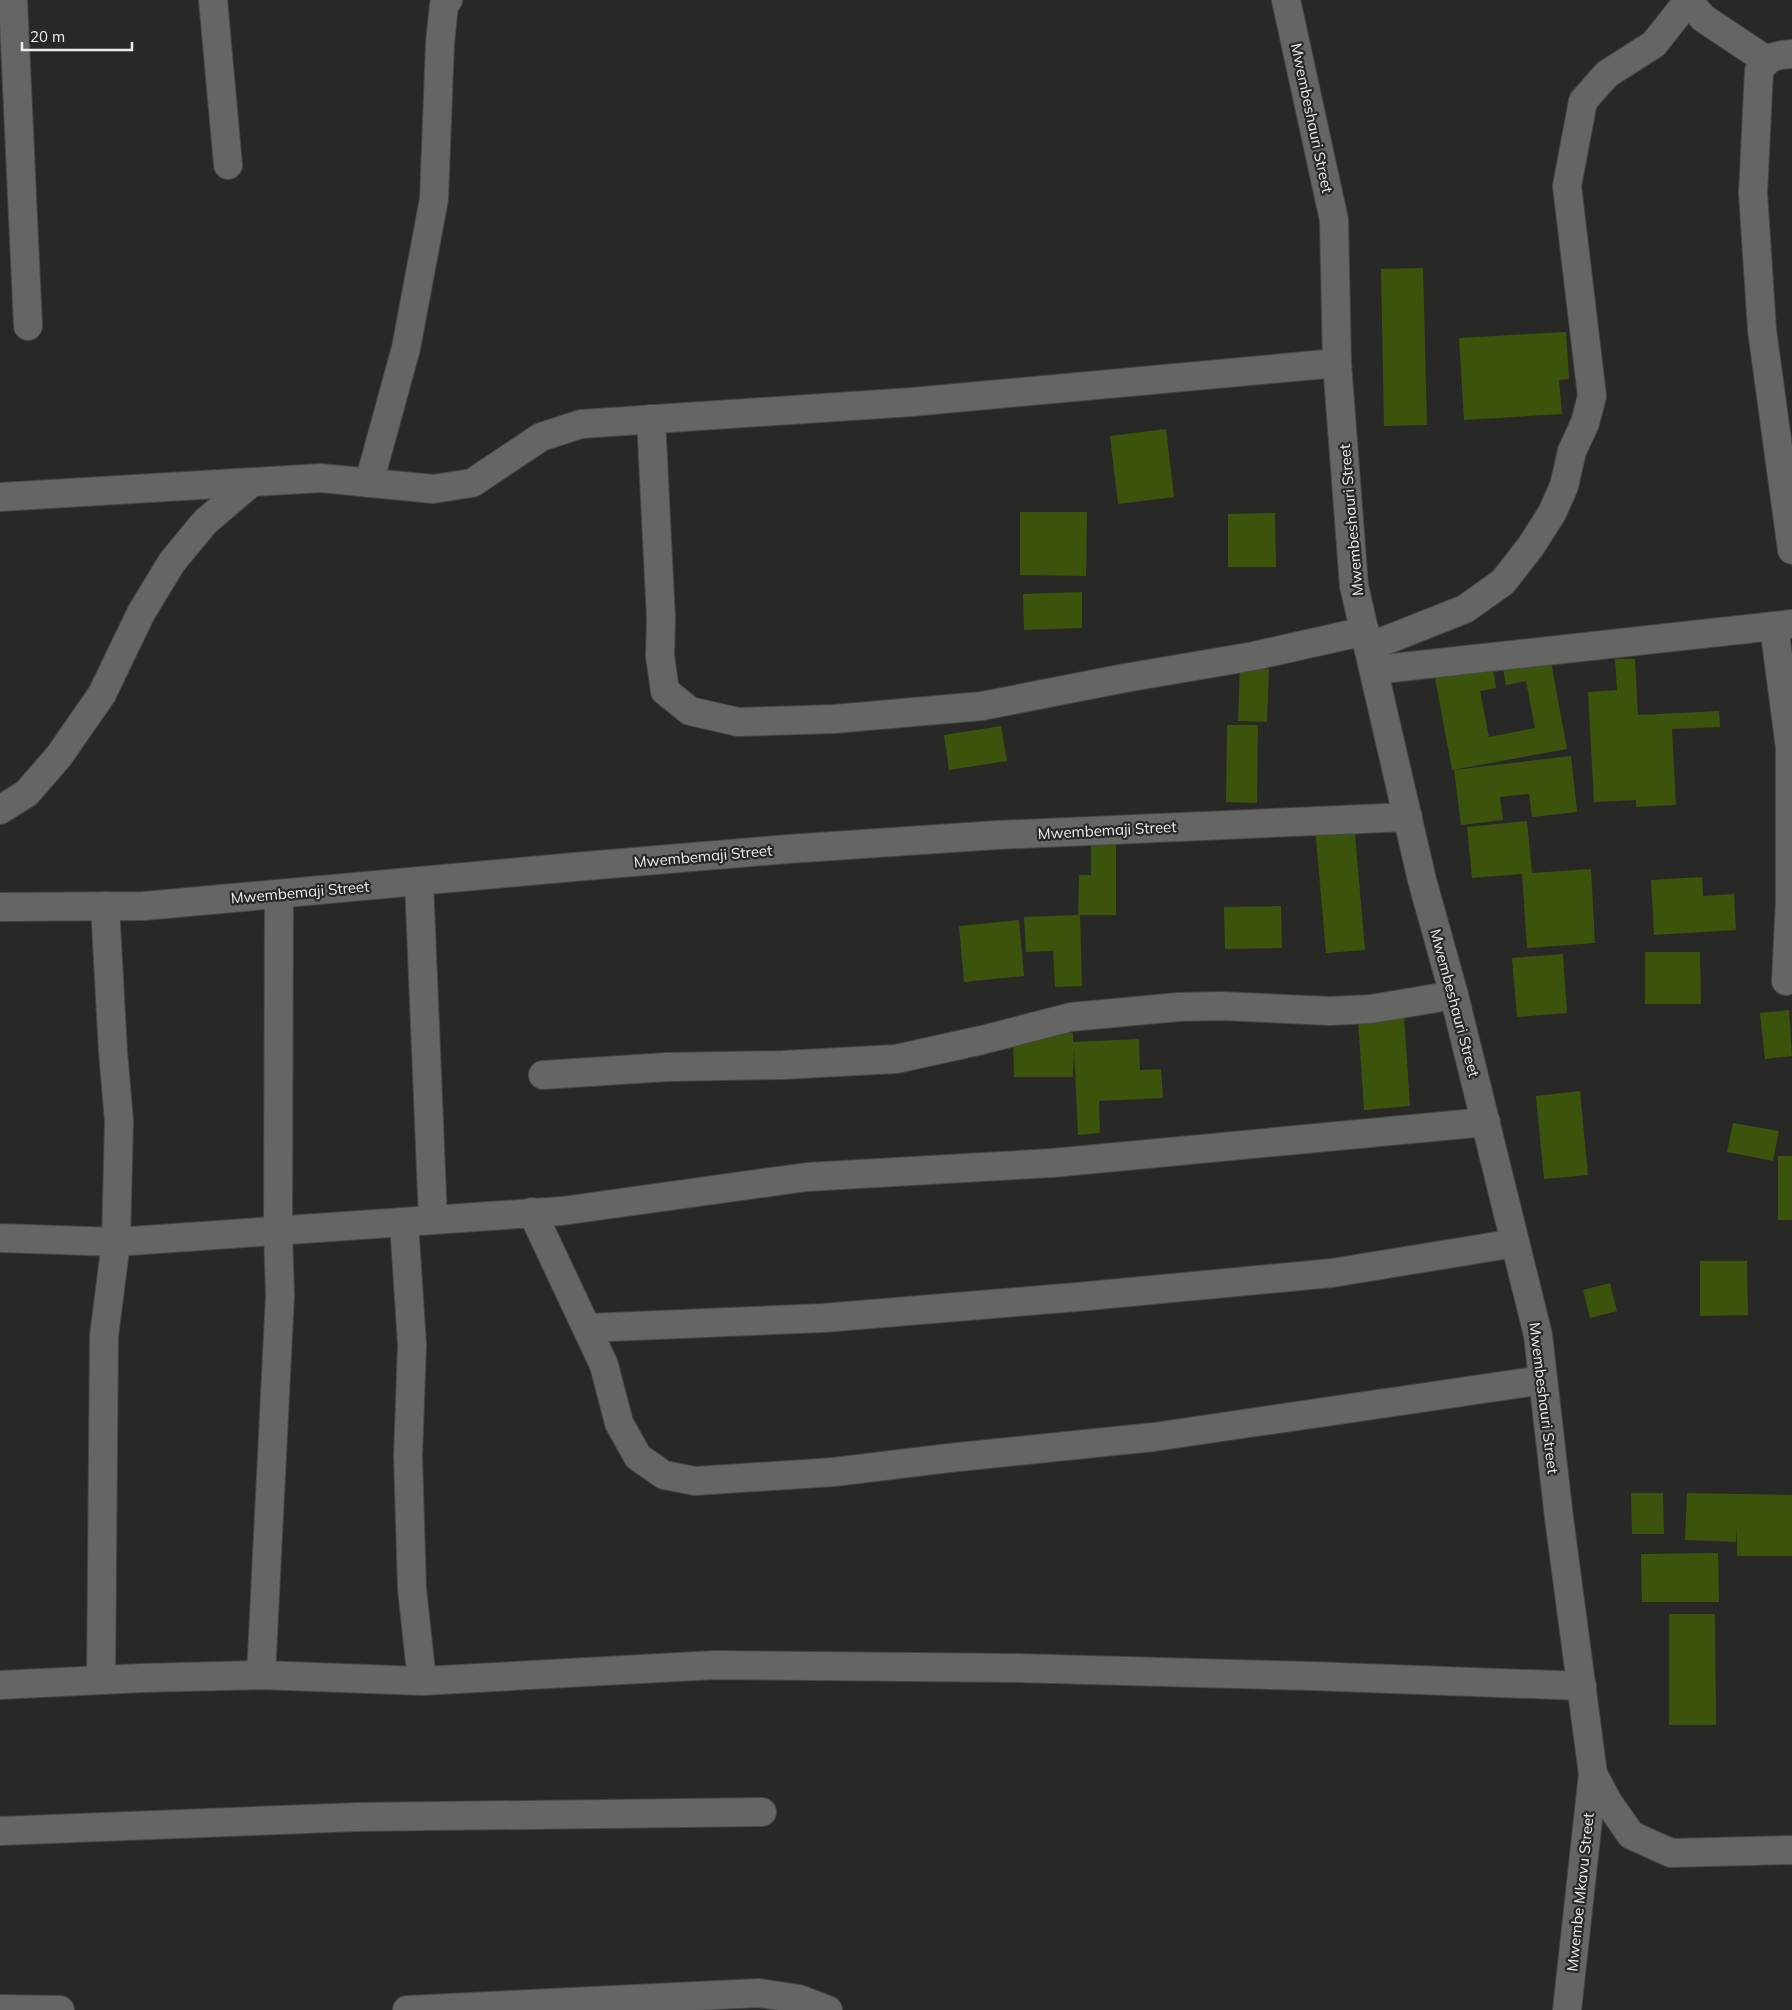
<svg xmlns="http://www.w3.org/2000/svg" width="1792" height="2010" viewBox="0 0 1792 2010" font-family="Mulish,sans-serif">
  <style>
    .building { fill: #3c530c }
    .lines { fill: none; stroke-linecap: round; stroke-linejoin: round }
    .street-casing { stroke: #454744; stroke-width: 30 }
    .secondary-casing { stroke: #454744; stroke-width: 30 }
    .street { stroke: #656663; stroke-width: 28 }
    .secondary { stroke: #656663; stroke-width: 28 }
    .labels { text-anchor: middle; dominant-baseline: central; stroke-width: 4.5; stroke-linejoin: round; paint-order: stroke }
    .street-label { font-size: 15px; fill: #edeeec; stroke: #282926 }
  </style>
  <rect width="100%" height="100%" fill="#282926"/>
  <g class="building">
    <polygon points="1423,268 1427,425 1384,426 1381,269"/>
    <polygon points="1566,332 1569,379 1559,380 1562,414 1464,420 1459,338"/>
    <polygon points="1166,429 1174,497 1118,504 1110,436"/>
    <polygon points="1020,512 1087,512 1086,576 1020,575"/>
    <polygon points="1275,513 1276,567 1228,567 1228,514"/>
    <polygon points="1082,592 1082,628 1024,630 1023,594"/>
    <polygon points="1548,645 1567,749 1452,770 1434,672 1492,662 1496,688 1480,691 1489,737 1535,728 1526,681 1506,685 1500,654"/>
    <polygon points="1615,659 1635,659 1638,715 1719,711 1720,727 1672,729 1676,805 1636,807 1636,800 1594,802 1588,692 1617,690"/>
    <polygon points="1240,667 1269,669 1267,722 1238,721"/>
    <polygon points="1227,725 1258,725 1257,803 1226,802"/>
    <polygon points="1001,726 1007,761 949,770 944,735"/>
    <polygon points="1571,756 1577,812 1532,817 1529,794 1500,797 1503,820 1461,825 1454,770"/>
    <polygon points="1527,821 1532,873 1591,869 1595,943 1527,948 1522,874 1472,878 1467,827"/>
    <polygon points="1354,823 1365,950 1326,953 1315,827"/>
    <polygon points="1091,839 1116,839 1116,915 1080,915 1082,986 1055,987 1053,951 1026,952 1024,917 1078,915 1079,875 1091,875"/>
    <polygon points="1702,877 1703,896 1734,894 1736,930 1654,935 1651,880"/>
    <polygon points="1281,906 1282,948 1225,949 1224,907"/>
    <polygon points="1019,920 1024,976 964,982 959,926"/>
    <polygon points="1645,952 1700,952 1701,1004 1645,1004"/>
    <polygon points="1563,954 1567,1013 1517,1017 1512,958"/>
    <polygon points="1403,1001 1410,1106 1364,1110 1357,1004"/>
    <polygon points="1789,1010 1792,1056 1765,1059 1760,1013"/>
    <polygon points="1013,1033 1073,1033 1073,1042 1139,1039 1140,1070 1161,1069 1163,1098 1099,1101 1100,1133 1078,1135 1074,1049 1073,1077 1014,1077"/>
    <polygon points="1580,1091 1588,1175 1544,1179 1536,1096"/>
    <polygon points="1733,1123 1779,1131 1773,1161 1727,1152"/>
    <rect x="1778" y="1156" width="14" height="64"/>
    <polygon points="1700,1261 1747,1261 1748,1315 1700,1316"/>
    <polygon points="1610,1283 1617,1311 1590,1318 1583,1290"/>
    <polygon points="1631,1493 1663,1493 1664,1534 1632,1534"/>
    <polygon points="1687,1493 1792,1495 1792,1556 1737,1556 1737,1525 1736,1542 1685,1540"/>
    <polygon points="1718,1553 1719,1602 1642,1602 1641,1554"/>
    <polygon points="1669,1614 1715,1614 1716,1725 1669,1725"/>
  </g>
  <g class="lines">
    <g class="street-casing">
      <g id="street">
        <polyline points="13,0 28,326"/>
        <polyline points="213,0 228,165"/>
        <polyline points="1688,0 1703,18 1766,60"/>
        <path d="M1792,54C1776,55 1768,56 1759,71L1753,193L1762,330L1792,550"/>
        <polyline points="651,419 661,619 660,656 665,691 690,711 738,722 834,719 982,706 1125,678 1254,656 1365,631"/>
        <polyline points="369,483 406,348 434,199 440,43 444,5 448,0"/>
        <polyline points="0,497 321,478 433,489 472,483 541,437 581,424 912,402 1337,363"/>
        <polyline points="1774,626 1790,748 1790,901 1786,981"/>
        <polyline points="1369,647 1465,609 1503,582 1531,546 1552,513 1564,486 1572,451 1585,423 1592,396 1567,186 1583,101 1607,74 1654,44 1688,1"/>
        <polyline points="1374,670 1792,624"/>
        <polyline points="0,810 27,793 59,756 102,694 141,613 172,562 205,522 252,482"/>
        <polyline points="419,881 433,1219"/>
        <polyline points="0,907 144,906 574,867 788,849 997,835 1408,817"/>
        <polyline points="543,1075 667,1067 783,1065 896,1059 982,1040 1071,1017 1178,1007 1221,1006 1330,1011 1371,1009 1454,995"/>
        <polyline points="532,1212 604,1365 619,1423 638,1457 664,1475 695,1481 834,1472 949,1458 1154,1437 1543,1380"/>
        <polyline points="404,1222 412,1345 408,1456 412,1589 422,1681"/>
        <polyline points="0,1238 116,1242 562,1211 807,1177 1052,1163 1486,1122"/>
        <polyline points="587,1328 823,1318 1077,1297 1332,1273 1515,1243"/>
        <polyline points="261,1675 280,1295 278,1231 279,894"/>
        <polyline points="101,1680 104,1336 116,1242 119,1121 113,1052 105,906"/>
        <polyline points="0,1685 142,1678 261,1675 422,1681 715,1665 1015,1668 1311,1676 1582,1686"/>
        <polyline points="0,1831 358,1817 762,1812"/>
        <polyline points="0,2009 60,2010"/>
        <polyline points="407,2010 759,1993 799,1999 828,2010"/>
      </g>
    </g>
    <g class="secondary-casing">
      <g id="secondary">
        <polyline points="1286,0 1334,220 1337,363 1354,586 1422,880 1454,995 1538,1335 1559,1518 1593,1774 1608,1802 1631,1835 1671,1853 1792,1850"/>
        <polyline points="1567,2010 1593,1774"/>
      </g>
    </g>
    <use href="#street" class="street"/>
    <use href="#secondary" class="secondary"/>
  </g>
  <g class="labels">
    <g class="street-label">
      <text transform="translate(1312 118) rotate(78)">Mwembeshauri Street</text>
      <text transform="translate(1351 520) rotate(-95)">Mwembeshauri Street</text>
      <text transform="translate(1107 830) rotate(-3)">Mwembemaji Street</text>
      <text transform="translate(703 856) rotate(-5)">Mwembemaji Street</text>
      <text transform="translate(300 892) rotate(-5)">Mwembemaji Street</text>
      <text transform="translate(1455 1003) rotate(75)">Mwembeshauri Street</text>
      <text transform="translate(1544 1398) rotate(83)">Mwembeshauri Street</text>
      <text transform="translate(1580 1892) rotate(-84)">Mwembe Mkavu Street</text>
    </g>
  </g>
  <path d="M22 42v8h110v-8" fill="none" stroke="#edeeec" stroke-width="2.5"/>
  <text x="30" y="42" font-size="15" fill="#edeeec" stroke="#282926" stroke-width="4" paint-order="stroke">20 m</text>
</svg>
